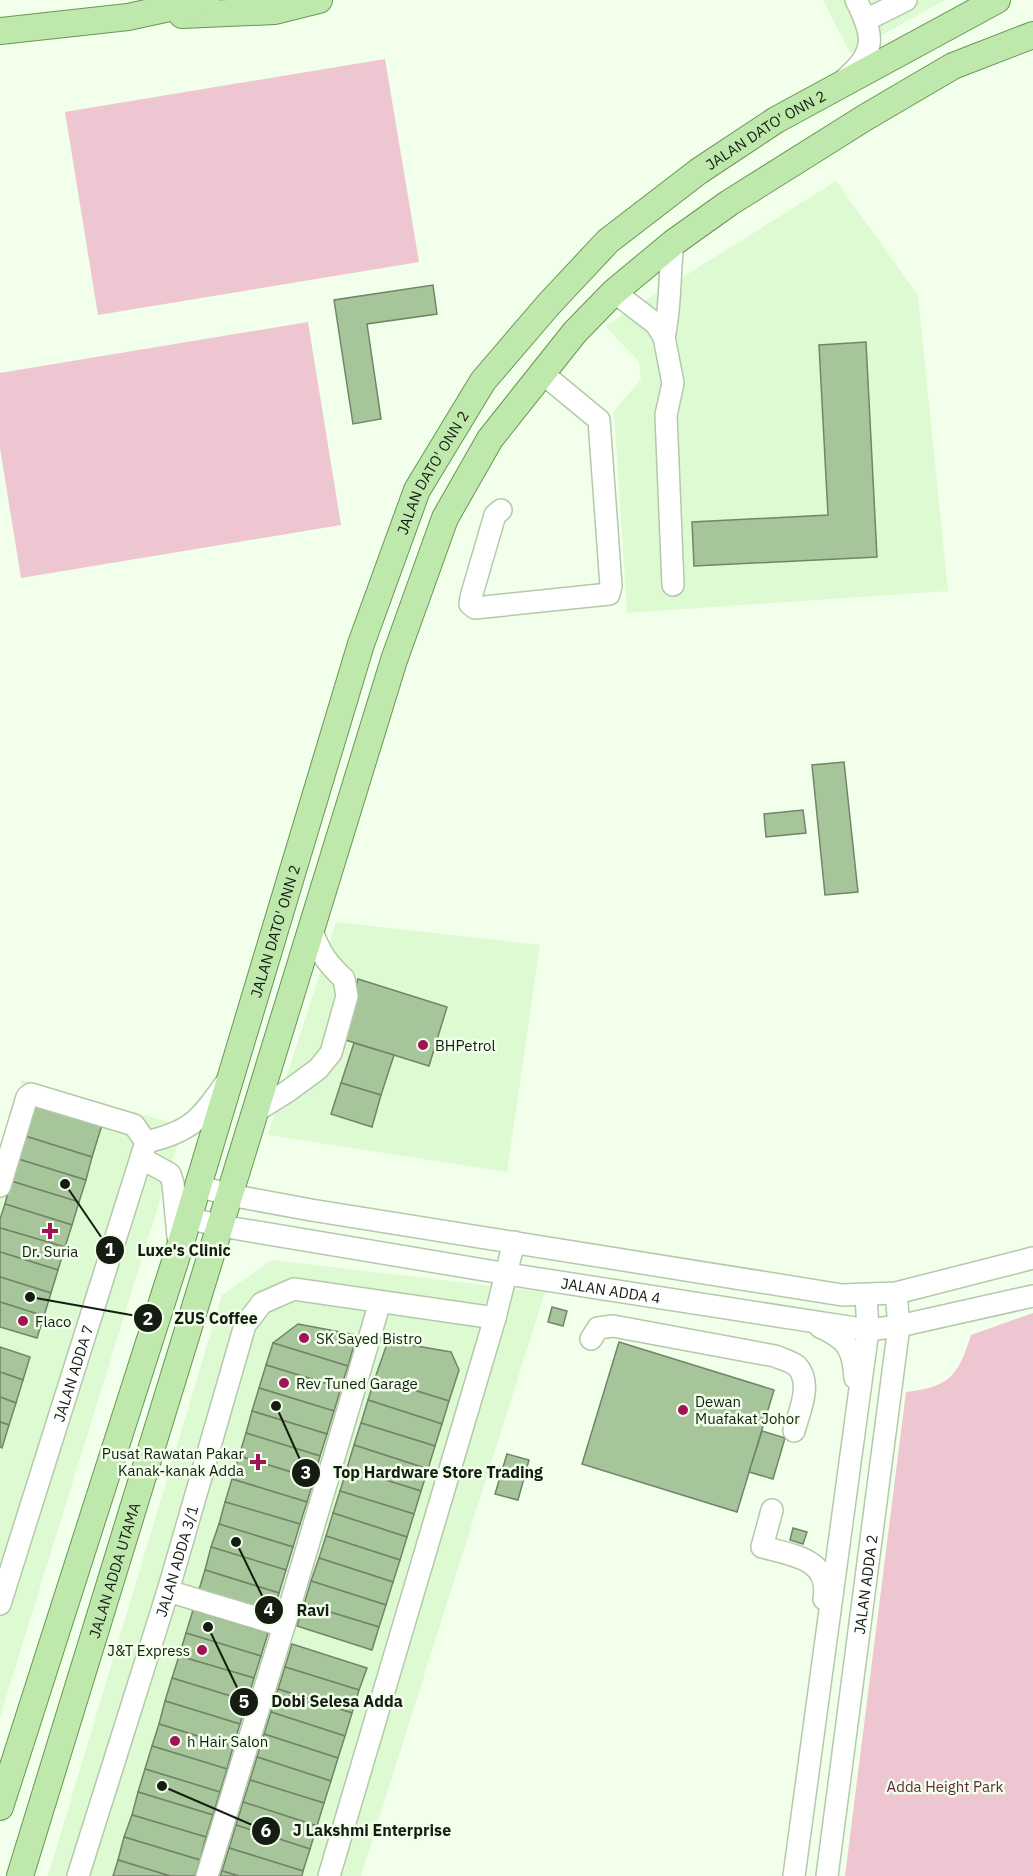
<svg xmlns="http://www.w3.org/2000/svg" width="1033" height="1876" viewBox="0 0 1033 1876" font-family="'IBM Plex Sans',sans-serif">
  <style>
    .built { fill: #defad2 }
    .green { fill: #eec6d1 }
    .building { fill: #a7c59b; stroke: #718568; stroke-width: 1.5 }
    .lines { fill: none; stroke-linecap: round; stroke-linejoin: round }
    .minor-casing { stroke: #b3c9aa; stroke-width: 24 }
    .major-casing { stroke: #689753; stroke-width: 28 }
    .minor { stroke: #fff; stroke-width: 21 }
    .major { stroke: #bfe8ad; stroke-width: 26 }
    .poi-dot { fill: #a21256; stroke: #f1ffeb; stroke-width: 2 }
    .labels { text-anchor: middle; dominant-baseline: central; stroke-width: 5; stroke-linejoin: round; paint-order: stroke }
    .street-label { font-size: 15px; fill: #151d12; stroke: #f1ffeb }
    .poi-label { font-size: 15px; fill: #151d12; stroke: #f1ffeb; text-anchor: start }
    .park-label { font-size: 15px; fill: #66253d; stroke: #f1ffeb }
    .leader { fill: none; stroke: #151d12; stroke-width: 2 }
    .callout-dot { fill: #151d12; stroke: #f1ffeb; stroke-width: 2 }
    .mark-label { font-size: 18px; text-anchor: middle; font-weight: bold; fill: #fff }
    .callout-label { font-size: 16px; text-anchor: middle; font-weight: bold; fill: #151d12; stroke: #f1ffeb; stroke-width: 5; stroke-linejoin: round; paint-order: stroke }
  </style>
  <rect width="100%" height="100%" fill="#f1ffeb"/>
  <g class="built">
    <polygon points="823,0 945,0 850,53"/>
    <polygon points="836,181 918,295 948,591 627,613 614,411 641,379 639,362 605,326"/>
    <polygon points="336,922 540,945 507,1172 268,1135"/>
    <polygon points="22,1080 183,1126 0,1717 0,1157"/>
    <polygon points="272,1260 545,1292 361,1876 48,1876 222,1295"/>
  </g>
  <g class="green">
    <polygon points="385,59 419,262 98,315 65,112"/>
    <polygon points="308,322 341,525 21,578 0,448 0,373"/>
    <path d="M1033,1313V1876H845L906,1392C950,1387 958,1376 971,1335Z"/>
  </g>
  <g class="building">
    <polygon points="433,285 437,314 367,324 381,419 353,424 334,300"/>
    <polygon points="866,342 877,557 694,566 692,522 828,515 819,345"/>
    <polygon points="844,762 858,892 825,895 812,765"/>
    <polygon points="803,810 806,833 766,837 764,814"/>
    <polygon points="358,979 447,1007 429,1066 339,1038"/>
    <polygon points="354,1043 394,1055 381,1095 341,1083"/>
    <polygon points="341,1083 381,1095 372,1127 331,1114"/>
    <polygon points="35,1104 102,1125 92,1157 25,1136"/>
    <polygon points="25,1136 92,1157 86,1180 18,1159"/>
    <polygon points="18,1159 86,1180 79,1202 11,1181"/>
    <polygon points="11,1181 79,1202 72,1225 5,1204"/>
    <polygon points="5,1204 72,1225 65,1247 0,1228 0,1219"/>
    <polygon points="0,1228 65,1247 58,1270 0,1252"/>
    <polygon points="0,1252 58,1270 51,1293 0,1277"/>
    <polygon points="0,1277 51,1293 44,1316 0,1302"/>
    <polygon points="0,1302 44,1316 37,1338 0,1327"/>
    <polygon points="552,1307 567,1311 563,1326 548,1322"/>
    <polygon points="298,1324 357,1335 348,1366 273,1343"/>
    <polygon points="388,1341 451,1352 459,1370 449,1401 375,1378"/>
    <polygon points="619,1342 774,1390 737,1512 582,1464"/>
    <polygon points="273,1343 348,1366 341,1388 266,1365"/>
    <polygon points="0,1347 30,1357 23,1380 0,1372"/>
    <polygon points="266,1365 341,1388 334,1411 259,1388"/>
    <polygon points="0,1372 23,1380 16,1403 0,1397"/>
    <polygon points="375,1378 449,1401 442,1424 368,1400"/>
    <polygon points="259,1388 334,1411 327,1434 252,1411"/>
    <polygon points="0,1397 16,1403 9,1425 0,1422"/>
    <polygon points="368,1400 442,1424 435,1446 361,1423"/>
    <polygon points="252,1411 327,1434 320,1456 246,1433"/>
    <polygon points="0,1422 9,1425 2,1448 0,1447"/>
    <polygon points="361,1423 435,1446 428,1469 354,1445"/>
    <polygon points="762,1431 785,1438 773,1479 749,1472"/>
    <polygon points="246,1433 320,1456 314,1479 239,1456"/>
    <polygon points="354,1445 428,1469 421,1491 347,1468"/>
    <polygon points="507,1454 529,1460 518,1500 495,1494"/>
    <polygon points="239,1456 314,1479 307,1502 232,1479"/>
    <polygon points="347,1468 421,1491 414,1514 340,1491"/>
    <polygon points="232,1479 307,1502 300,1524 225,1502"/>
    <polygon points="340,1491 414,1514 407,1537 333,1513"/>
    <polygon points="225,1502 300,1524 293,1547 219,1524"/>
    <polygon points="333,1513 407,1537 400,1560 326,1536"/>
    <polygon points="219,1524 293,1547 286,1570 211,1547"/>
    <polygon points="793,1528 807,1532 803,1544 790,1540"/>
    <polygon points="326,1536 400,1560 393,1582 319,1558"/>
    <polygon points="211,1547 286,1570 279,1593 205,1570"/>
    <polygon points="319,1558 393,1582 386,1605 311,1581"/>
    <polygon points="205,1570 279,1593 273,1615 198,1593"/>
    <polygon points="311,1581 386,1605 379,1627 304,1604"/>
    <polygon points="304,1604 379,1627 372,1650 297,1626"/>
    <polygon points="193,1610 268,1633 261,1656 186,1633"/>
    <polygon points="186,1633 261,1656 254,1678 179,1656"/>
    <polygon points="292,1644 367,1668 359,1690 285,1667"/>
    <polygon points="179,1656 254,1678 247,1701 172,1678"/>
    <polygon points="285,1667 359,1690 352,1713 278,1689"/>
    <polygon points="172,1678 247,1701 240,1724 165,1701"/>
    <polygon points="278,1689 352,1713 345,1736 271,1712"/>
    <polygon points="165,1701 240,1724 233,1747 159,1724"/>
    <polygon points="271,1712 345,1736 338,1758 264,1734"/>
    <polygon points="159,1724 233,1747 227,1769 152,1746"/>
    <polygon points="264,1734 338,1758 331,1781 257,1757"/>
    <polygon points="152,1746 227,1769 220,1792 145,1769"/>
    <polygon points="257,1757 331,1781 324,1803 250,1780"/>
    <polygon points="145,1769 220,1792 213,1815 138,1792"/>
    <polygon points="250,1780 324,1803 317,1826 243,1802"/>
    <polygon points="138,1792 213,1815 206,1837 132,1815"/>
    <polygon points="243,1802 317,1826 310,1849 236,1825"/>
    <polygon points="132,1815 206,1837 200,1860 124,1837"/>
    <polygon points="236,1825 310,1849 303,1871 229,1848"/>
    <polygon points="124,1837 200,1860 195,1876 170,1876 118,1860"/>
    <polygon points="229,1848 303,1871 302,1876 239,1876 222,1871"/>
    <polygon points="118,1860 170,1876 113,1876"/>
    <polygon points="222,1871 239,1876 220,1876"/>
  </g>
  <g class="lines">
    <g class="minor-casing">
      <g id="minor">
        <polyline points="866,20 906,0"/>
        <path d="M845,79C877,52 874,35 856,0"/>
        <polyline points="614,292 656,324 664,337 673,383 666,415 673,585"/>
        <path d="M664,337C671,308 669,274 673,243"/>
        <polyline points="501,510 495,515 471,597 470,604 475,608 609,594 611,586 599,420 542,373"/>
        <path d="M256,1111L288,1091L318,1069L331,1053L347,996L344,979C327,963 320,953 312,931"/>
        <path d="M146,1142C190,1132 200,1120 225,1084"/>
        <polyline points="141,1158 170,1174 173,1183 178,1237"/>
        <polyline points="0,1186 27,1097 31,1094 134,1125 146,1142"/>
        <polyline points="198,1186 230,1195 311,1210 842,1295 896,1293 1033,1258"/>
        <path id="s1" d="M188,1218L221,1226L508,1274L868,1330L899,1326L1033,1296"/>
        <path d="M820,1327C847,1339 853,1348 855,1378"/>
        <path d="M591,1339L598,1328L613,1326L775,1356C782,1359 792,1362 797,1366C813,1384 799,1412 794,1431"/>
        <path d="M772,1510L762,1547C791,1555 831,1558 824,1599"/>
        <polyline points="168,1591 284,1626"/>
        <path id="s2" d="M0,1604L146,1142"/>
        <path id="s3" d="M78,1876L168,1591L245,1325L262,1303L294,1289L495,1318"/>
        <polyline points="207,1876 284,1626 380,1302"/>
        <polyline points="329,1876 495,1318 514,1242"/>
        <polyline points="794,1876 868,1330 866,1295"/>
        <path id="s4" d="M827,1876L899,1326L896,1293"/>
      </g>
    </g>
    <g class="major-casing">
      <g id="major">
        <polyline points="182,15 275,11 319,0"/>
        <polyline points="0,31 128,17 206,0"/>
        <path id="s5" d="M0,1807L180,1246L361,644L417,490L483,381L549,304L608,241L699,171L776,120L997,0"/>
        <path id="s6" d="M20,1876L394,660L445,518L490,439L575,332L614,292L673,243L729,203L866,117L953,66L1033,35"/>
      </g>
    </g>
    <use href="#minor" class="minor"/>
    <use href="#major" class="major"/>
  </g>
  <g class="poi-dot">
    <circle cx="423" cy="1045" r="6"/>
    <path d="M47 1222h6v6h6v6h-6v6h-6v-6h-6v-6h6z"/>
    <circle cx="23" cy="1321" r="6"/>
    <circle cx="304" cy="1338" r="6"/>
    <circle cx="284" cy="1383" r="6"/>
    <circle cx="683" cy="1410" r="6"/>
    <path d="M255 1453h6v6h6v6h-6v6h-6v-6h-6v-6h6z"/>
    <circle cx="202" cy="1650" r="6"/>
    <circle cx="175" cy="1741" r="6"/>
  </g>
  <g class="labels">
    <g class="street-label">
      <text stroke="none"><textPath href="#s5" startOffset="1890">JALAN DATO' ONN 2</textPath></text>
      <text stroke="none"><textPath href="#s5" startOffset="1404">JALAN DATO' ONN 2</textPath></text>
      <text stroke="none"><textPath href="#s5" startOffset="918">JALAN DATO' ONN 2</textPath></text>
      <text stroke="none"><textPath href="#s1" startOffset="429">JALAN ADDA 4</textPath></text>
      <text stroke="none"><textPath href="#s2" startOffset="242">JALAN ADDA 7</textPath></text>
      <text stroke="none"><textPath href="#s3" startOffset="330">JALAN ADDA 3/1</textPath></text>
      <text stroke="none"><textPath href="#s6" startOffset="320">JALAN ADDA UTAMA</textPath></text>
      <text stroke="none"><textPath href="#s4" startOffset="294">JALAN ADDA 2</textPath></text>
    </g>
    <g class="poi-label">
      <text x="435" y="1045">BHPetrol</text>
      <text x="50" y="1251" text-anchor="middle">Dr. Suria</text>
      <text x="35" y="1321">Flaco</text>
      <text x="316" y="1338">SK Sayed Bistro</text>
      <text x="296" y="1383">Rev Tuned Garage</text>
      <text x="695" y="1401">Dewan<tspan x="695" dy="17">Muafakat Johor</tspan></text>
      <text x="244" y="1453" text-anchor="end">Pusat Rawatan Pakar<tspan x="244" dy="17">Kanak-kanak Adda</tspan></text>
      <text x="190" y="1650" text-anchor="end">J&amp;T Express</text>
      <text x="187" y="1741">h Hair Salon</text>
    </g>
    <g class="park-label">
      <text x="945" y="1786">Adda Height Park</text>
    </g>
  </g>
  <path class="leader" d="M65 1184L110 1250M30 1297L148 1318M276 1406L306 1473M236 1542L269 1610M208 1627L244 1702M162 1786L266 1831"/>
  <g class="callout-dot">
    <circle cx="65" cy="1184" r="6"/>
    <circle cx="30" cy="1297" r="6"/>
    <circle cx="276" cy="1406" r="6"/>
    <circle cx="236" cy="1542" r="6"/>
    <circle cx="208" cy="1627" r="6"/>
    <circle cx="162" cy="1786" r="6"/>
    <circle cx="110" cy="1250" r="15"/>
    <circle cx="148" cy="1318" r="15"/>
    <circle cx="306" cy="1473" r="15"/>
    <circle cx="269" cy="1610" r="15"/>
    <circle cx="244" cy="1702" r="15"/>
    <circle cx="266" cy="1831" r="15"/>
  </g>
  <g class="mark-label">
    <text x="110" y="1256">1</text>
    <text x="148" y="1325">2</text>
    <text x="306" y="1479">3</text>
    <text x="269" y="1616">4</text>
    <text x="244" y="1708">5</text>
    <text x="266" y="1837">6</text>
  </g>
  <g class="callout-label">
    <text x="184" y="1256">Luxe's Clinic</text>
    <text x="216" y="1324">ZUS Coffee</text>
    <text x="438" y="1478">Top Hardware Store Trading</text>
    <text x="313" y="1616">Ravi</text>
    <text x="337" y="1707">Dobi Selesa Adda</text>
    <text x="372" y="1836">J Lakshmi Enterprise</text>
  </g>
</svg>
